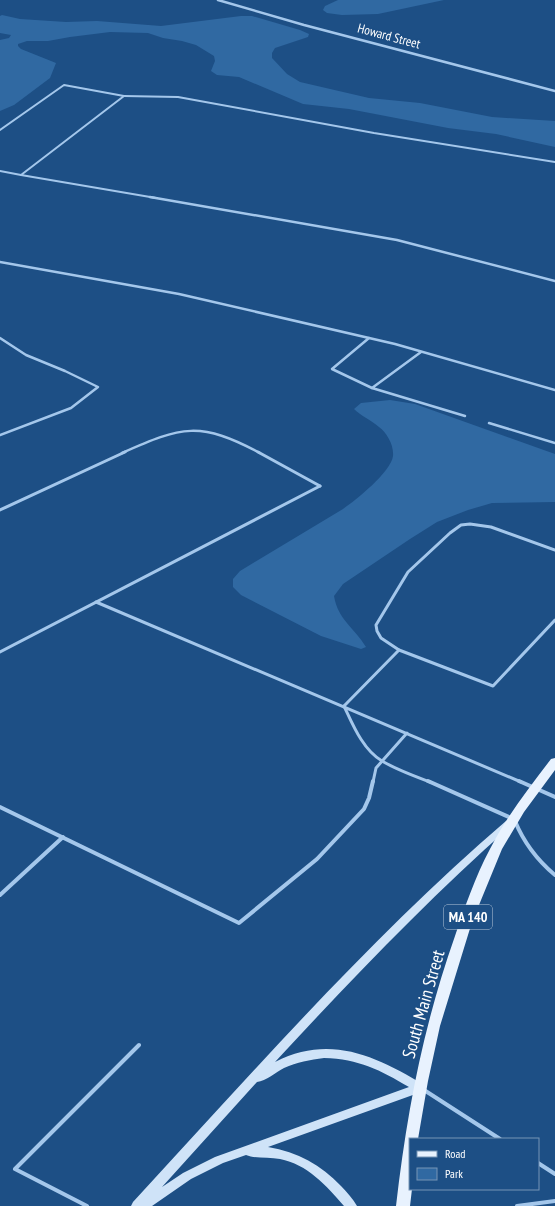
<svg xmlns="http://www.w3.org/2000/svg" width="555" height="1206" viewBox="0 0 555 1206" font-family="'PT Sans Narrow',sans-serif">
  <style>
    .green { fill: #3069a2 }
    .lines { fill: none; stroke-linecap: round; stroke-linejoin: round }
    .service-far3 { stroke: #a4c7eb; stroke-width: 2 }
    .service-far2 { stroke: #a4c7eb; stroke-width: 2.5 }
    .service-far1 { stroke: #a4c7eb; stroke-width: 3 }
    .service { stroke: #a4c7eb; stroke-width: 4 }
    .minor { stroke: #a4c7eb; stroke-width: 2.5 }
    .secondary { fill: #cfe3f8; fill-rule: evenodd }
    .primary { fill: #e8f2fe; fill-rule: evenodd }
    .labels { text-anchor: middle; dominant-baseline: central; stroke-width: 3.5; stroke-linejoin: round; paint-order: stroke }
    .far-street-label { font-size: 13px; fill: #fff; stroke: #1d4f85 }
    .shield { fill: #1d4f85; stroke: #bbcada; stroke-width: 1 }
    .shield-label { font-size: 14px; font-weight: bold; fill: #fff }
    .near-street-label { font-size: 18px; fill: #fff; stroke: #1d4f85 }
  </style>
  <rect width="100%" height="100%" fill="#1d4f85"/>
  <g class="green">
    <polygon points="338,0 444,0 378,14 342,15 327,13 323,10 325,6"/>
    <polygon points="2,15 20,19 66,22 97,21 161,26 241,16 252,16 300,30 309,34 308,37 275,48 272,53 272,58 287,74 300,82 369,98 420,103 492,117 555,121 555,147 496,134 448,128 349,109 303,104 239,77 217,75 211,71 215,61 214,56 196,45 182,41 163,38 148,33 110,32 70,37 48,41 27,41 18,44 18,46 21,49 56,63 50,78 14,105 0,111 0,40 9,38 11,35 0,33 0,16"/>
    <path d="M390,400L415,404L555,454V502L492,503L468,510L437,522L410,539L343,584L334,596C338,620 354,627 366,647L361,649L321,636L241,595L233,587V579L240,571L343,509C356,500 391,472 393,456C394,445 387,433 379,427C371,420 361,416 354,409L361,403Z"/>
  </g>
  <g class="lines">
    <g class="service-far3">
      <polyline points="124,96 178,97 374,133 555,162"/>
      <polyline points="0,130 64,85 124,96 21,175 156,198"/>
      <polyline points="0,171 21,175"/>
    </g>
    <g class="service-far2">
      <polyline points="150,197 397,240 555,281"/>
      <polyline points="0,262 179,294 395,344 555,390"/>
      <polyline points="0,338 26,355 65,371 98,387 71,408 0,435"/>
      <polyline points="369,338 332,369 372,388"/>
      <polyline points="421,352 372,388 465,416"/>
      <polyline points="489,423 555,443"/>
      <path d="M122,453C182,426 200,421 260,453"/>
    </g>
    <g class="service-far1">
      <polyline points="258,452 320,486"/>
      <polyline points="0,510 125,452"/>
      <polyline points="555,550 491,527 470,524 461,525 450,533 408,572 376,625 377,631 381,638 399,650 493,686 555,620"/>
      <polyline points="96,602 521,782"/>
      <polyline points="0,652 320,486"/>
      <path d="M344,706C353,725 363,750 382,761C397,770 414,776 430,782"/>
      <polyline points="344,706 399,650"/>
      <polyline points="373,782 376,768 407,733"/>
    </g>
    <g class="service">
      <polyline points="428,781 511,818"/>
      <polyline points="519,781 555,797"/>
      <polyline points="0,807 239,923 317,859 364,809 369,798 373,781"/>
      <path d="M515,821C524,843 537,860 555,875"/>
      <polyline points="0,895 63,837"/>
      <polyline points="424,1090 500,1139"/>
      <polyline points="538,1163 555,1174"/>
      <polyline points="87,1206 15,1169 139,1045"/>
      <polyline points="517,1206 555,1201"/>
    </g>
    <polyline class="minor" points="218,0 304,25 555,91"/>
    <path class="secondary" d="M509,820L512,821L514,823L512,825C428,899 351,980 275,1062C330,1034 376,1056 424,1085L426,1088L424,1091L268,1147C298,1152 321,1165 341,1186C347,1192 353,1199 357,1206H344C327,1186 307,1164 280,1159C269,1157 255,1159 246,1155L223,1163L191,1179L152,1206H131L133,1202C253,1072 371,937 506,821ZM324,1058C359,1059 380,1070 409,1087L215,1157L183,1173L162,1187L257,1082C266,1081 276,1072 284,1068C297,1062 310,1060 324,1058Z"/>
    <path class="primary" d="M555,758V770L524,812L502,849L472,922L440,1026L428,1081L418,1139H410V1189H412L410,1206H396C407,1111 423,1027 455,936C465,907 475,877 490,849C506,817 529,788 551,759Z"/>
  </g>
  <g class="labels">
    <g class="far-street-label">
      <text transform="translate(389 36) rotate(15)">Howard Street</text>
    </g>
    <rect class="shield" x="444" y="905" width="48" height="24" rx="3"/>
    <g class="shield-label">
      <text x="468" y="917">MA 140</text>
    </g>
    <g class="near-street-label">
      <text transform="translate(423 1004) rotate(-74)">South Main Street</text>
    </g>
  </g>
  <rect x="409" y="1138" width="130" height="52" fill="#1d4f85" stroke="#7795b6"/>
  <rect x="417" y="1151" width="20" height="6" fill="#e8f2fe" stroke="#7795b6"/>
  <text x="445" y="1158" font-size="12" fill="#ffffff">Road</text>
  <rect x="417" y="1168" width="20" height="12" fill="#3069a2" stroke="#7795b6"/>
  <text x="445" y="1178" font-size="12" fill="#ffffff">Park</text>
</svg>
